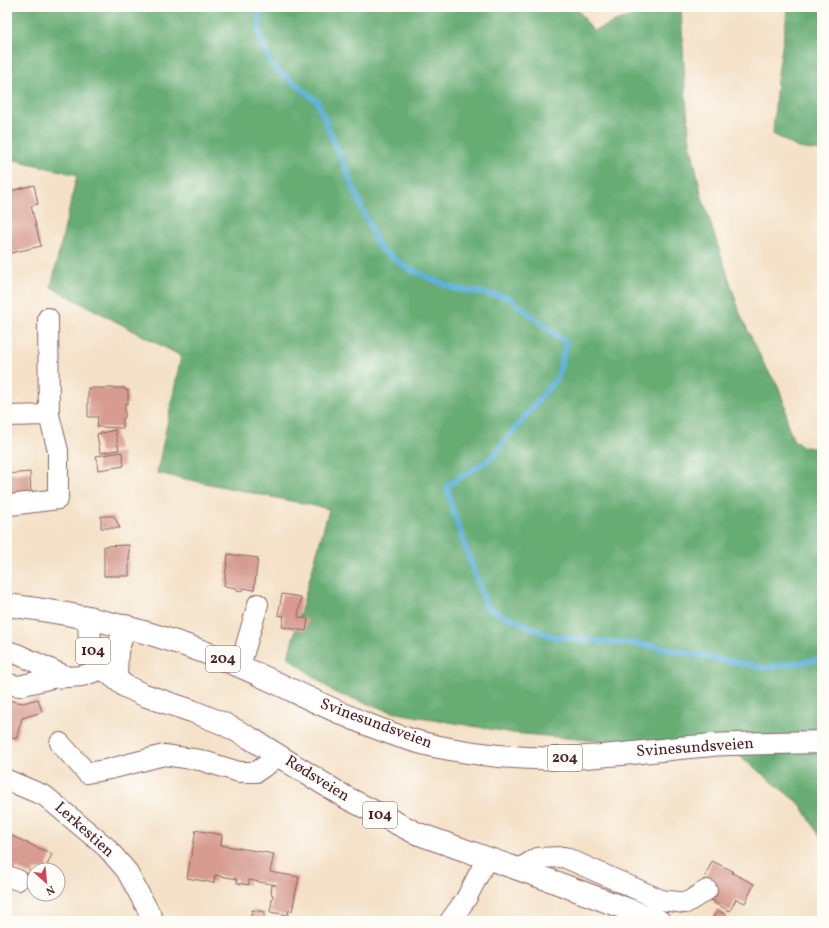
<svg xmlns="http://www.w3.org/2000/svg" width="829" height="928" viewBox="0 0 829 928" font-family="Vollkorn,serif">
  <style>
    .forest { fill: #66ac73; stroke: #58664f }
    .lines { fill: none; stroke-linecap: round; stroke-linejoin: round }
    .stream { stroke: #5eb1d9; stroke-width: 6 }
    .building { fill: #d79b90 }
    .minor-casing { stroke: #866362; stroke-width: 22 }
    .major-casing { stroke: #866362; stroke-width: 24 }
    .highway-casing { stroke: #866362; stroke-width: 24 }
    .minor { stroke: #fff; stroke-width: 20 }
    .major { stroke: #fff; stroke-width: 22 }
    .highway { stroke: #fff; stroke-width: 22 }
    .labels { text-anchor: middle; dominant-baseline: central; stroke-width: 3; stroke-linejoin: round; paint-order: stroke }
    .shield { fill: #fdfcf7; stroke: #806168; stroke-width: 1 }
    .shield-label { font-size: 15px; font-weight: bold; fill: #4a1f2b }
    .street-label { font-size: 16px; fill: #4a1f2b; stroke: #fdfcf7 }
  </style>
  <rect width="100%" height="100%" fill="#fdfcf7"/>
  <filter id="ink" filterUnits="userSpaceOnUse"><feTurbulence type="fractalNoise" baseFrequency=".025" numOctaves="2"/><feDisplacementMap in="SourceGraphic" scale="8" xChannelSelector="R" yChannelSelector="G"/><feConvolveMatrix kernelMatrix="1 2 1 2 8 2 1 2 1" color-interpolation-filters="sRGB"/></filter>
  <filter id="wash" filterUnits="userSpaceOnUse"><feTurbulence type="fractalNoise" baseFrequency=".012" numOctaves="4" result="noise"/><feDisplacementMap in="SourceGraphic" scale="16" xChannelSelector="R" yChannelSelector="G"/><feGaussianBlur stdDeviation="0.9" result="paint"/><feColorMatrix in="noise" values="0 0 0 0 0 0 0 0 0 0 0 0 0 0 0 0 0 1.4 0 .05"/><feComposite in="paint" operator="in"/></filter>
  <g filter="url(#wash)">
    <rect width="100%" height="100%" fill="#f4e1c7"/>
    <g class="forest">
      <polygon points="7,7 576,7 593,31 653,7 681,7 685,87 690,142 702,197 741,316 764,364 779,388 785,406 788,427 793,439 801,446 811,448 822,447 822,840 801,805 737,754 513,733 396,713 335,693 288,657 329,509 157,473 181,356 51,287 77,175 7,158"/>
      <polygon points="788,7 822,7 822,151 798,148 773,134 777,81"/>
    </g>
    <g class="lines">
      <polyline class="stream" points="258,7 260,38 271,65 317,101 379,248 407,268 455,289 508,297 566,343 558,377 490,459 447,486 454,514 487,608 553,637 646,645 764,668 822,659"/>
    </g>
    <g id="blocks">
      <g class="building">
        <polygon points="34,185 38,204 31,206 41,246 7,254 7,192"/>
        <polygon points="88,388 125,388 125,390 128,390 128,403 125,404 125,418 123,418 123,428 97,427 98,417 88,417"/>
        <polygon points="115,430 119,450 100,453 97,434"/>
        <polygon points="122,452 124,466 98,470 96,456"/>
        <polygon points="30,472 31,500 7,501 7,474"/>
        <polygon points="101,516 114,516 120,528 101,528"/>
        <polygon points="129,545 129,576 104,576 104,546"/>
        <polygon points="228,554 258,558 254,590 243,588 243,591 236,590 236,588 224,586"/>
        <polygon points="282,594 301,597 298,617 308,619 306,631 282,627 284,616 278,615"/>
        <polygon points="7,657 13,658 8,683 7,683"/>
        <polygon points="38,699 42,712 22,718 16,739 7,737 7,700 23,703"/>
        <polygon points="196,830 222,835 221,845 274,854 270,872 299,877 292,911 289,910 288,915 270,912 273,895 271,894 272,885 276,885 249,880 249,885 237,883 237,879 215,875 214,883 187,878"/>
        <polygon points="7,834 52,854 45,870 34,870 34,878 31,877 31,875 16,868 14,873 7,870"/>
        <polygon points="712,861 733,871 732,873 754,884 745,903 736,899 730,911 714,903 715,901 710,900 703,881"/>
        <polygon points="252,910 265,912 263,921 250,921"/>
        <polygon points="717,910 727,915 724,921 711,921"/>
      </g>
    </g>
  </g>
  <g filter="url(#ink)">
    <use href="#blocks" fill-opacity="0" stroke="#866362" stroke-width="1"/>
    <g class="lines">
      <g class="minor-casing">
        <g id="minor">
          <polyline points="48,318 49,415"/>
          <polyline points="7,416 49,415 58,451 58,499 10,505"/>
          <polyline points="7,651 17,654 68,677 82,676 117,664"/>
          <polyline points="240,666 258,604"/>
          <polyline points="7,684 19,686 52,678 68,677"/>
          <polyline points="60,743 87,773 110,769 164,755 200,760 239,772 256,772 268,764 278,755"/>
          <polyline points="7,780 45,796 106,847 126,870 154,921"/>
          <polyline points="519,869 537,858 564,857 661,900 686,903 707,890"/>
          <polyline points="7,876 18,880"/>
          <polyline points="450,921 466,899 487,858"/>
        </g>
      </g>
      <g class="major-casing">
        <g id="major">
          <polyline points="89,617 90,646 104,669 125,686 144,695 192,711 224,724 250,738 345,797 416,833 552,881 659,921"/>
          <polyline points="116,678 117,650 126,626"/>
        </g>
      </g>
      <g class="highway-casing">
        <path id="highway" d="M7,605C90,615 162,633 239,666C304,694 365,730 434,746C478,755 524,760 569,758C617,756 664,749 712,745C749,743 785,743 822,742"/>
      </g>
      <use href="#minor" class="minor"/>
      <use href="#major" class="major"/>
      <use href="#highway" class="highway"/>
    </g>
  </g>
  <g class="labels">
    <g class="shield">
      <rect x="76" y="638" width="34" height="26" rx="3"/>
      <rect x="206" y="646" width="34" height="26" rx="3"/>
      <rect x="548" y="745" width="34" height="26" rx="3"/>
      <rect x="363" y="802" width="34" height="26" rx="3"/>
    </g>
    <g class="shield-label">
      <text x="93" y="651">104</text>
      <text x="223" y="659">204</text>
      <text x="565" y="758">204</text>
      <text x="380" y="815">104</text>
    </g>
    <g class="street-label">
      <text transform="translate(376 724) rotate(20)">Svinesundsveien</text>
      <text transform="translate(695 748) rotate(-4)">Svinesundsveien</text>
      <text transform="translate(317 779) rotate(32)">Rødsveien</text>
      <text transform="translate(84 830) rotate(42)">Lerkestien</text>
    </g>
  </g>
  <rect width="829" height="928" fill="none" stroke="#fdfcf7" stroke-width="24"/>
  <g transform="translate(46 882) rotate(153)"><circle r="19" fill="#fdfcf7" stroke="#b5a4a5"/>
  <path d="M0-3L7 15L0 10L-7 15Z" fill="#d1495b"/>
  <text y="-6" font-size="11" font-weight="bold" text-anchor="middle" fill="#4a1f2b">N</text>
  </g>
</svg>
